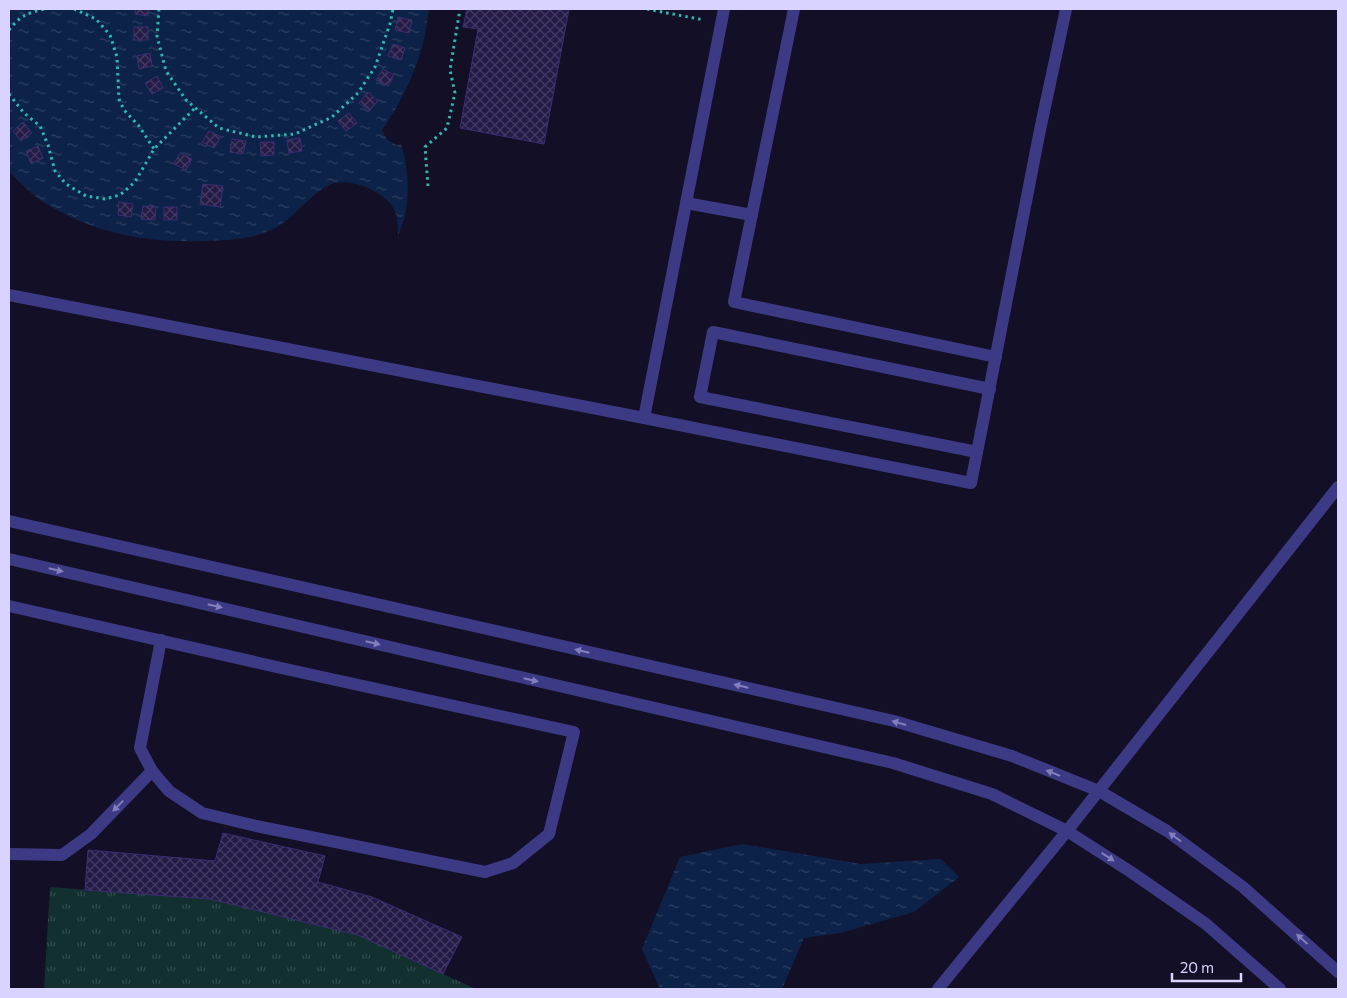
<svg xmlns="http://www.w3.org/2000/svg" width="1347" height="998" viewBox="0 0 1347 998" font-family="Commissioner,sans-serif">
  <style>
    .grass { fill: url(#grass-tufts) }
    .water { fill: url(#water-ripples) }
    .building { fill: url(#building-cross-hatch); stroke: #3b2d73 }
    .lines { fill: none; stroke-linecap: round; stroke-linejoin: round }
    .path { stroke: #2fb8b0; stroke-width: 3; stroke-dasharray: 2.5 4; stroke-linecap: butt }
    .lane { stroke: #3d3a85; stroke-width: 12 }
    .street { stroke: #3d3a85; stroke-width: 12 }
    .oneway { fill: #837fbc }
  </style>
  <defs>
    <pattern id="grass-tufts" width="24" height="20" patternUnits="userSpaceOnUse" patternTransform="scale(1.25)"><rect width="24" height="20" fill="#12302f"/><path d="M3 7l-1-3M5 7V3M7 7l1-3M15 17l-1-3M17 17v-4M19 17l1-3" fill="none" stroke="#344d4e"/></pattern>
    <pattern id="water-ripples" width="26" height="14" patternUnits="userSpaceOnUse" patternTransform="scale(1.25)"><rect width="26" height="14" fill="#0c2248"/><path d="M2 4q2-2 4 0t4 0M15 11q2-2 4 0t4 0" fill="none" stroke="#2f4163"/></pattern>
    <pattern id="building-cross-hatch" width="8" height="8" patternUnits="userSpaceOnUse" patternTransform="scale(1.25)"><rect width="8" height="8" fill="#241b47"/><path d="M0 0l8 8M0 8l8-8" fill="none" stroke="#433b63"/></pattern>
  </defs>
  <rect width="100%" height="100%" fill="#130f26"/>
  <polygon class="grass" points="50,887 210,899 358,935 476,989 44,989"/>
  <g class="water">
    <path d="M9,9H429C427,20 426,32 423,44C414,75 401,103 382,130C385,138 389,142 397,145L401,144C410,172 411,208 398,235C398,227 398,217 394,209C385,192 354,179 335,183C317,188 301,209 287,220C282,224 276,228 271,230C250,240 226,240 204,241C143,243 92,233 40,200C29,192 19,181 9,172Z"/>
    <polygon points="742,844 861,864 941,859 959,877 914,912 840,933 804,938 782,989 660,989 642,949 680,857"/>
  </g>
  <g class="building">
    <polygon points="136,9 149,9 148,16 135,14"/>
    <polygon points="467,9 569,9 544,144 460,128 478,29 463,27"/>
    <polygon points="398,17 412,20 409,33 395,30"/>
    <rect x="134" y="27" width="14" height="13"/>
    <polygon points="393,44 405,48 401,60 388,56"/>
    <polygon points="150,53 152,66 139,69 137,56"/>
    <polygon points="383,69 394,75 388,86 376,80"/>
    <polygon points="157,76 163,88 152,94 145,83"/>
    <polygon points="368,92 378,101 369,111 359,103"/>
    <polygon points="349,113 357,123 346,131 338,121"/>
    <polygon points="23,122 32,133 21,141 13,131"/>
    <polygon points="209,131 221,137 214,148 202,142"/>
    <polygon points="300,138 302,151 289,153 287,140"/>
    <polygon points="232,139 246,141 243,154 230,152"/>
    <polygon points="260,142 274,142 274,155 261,156"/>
    <polygon points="38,146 43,158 31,164 26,151"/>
    <polygon points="180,153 192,159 186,170 174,164"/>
    <polygon points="203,184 223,186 220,207 200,204"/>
    <polygon points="119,202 133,204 131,217 118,215"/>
    <polygon points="143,206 156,207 155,220 141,219"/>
    <rect x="164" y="207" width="13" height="13"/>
    <polygon points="223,833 325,856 318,882 372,897 462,937 443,974 358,935 210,899 85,890 88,850 215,861"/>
  </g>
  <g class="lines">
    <g class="path">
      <polyline points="74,9 96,19 110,35 117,57 119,99 124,110 139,126 154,149"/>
      <polyline points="159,9 157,36 166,71 186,100 219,128 256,137 295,134 332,117 358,93 375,67 390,24 393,9"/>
      <polyline points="647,9 704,20"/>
      <path d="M9,30C20,16 27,13 45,9"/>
      <polyline points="9,94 24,113 40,126 48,145 55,171 66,184 86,196 105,199 120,195 135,182 154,149 195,108"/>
      <polyline points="428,186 425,147 447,128 455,93 450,70 460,9"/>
    </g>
    <g class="lane">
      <polyline points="794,9 734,302 996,357"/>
      <polyline points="686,203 752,215"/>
      <polyline points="9,295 644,418 971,483 1040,130 1066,9"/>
      <polyline points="644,418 724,9"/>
      <polyline points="977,452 700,397 713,332 990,389"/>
      <polyline points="9,521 894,721 1012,756 1099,791"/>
      <polyline points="9,559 893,763 992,794 1067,831"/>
      <polyline points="9,606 290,670 574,732 549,834 513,863 485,872 256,826 202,813 169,791 152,771 140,748 161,640"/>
      <polyline points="9,854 62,855 91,834 152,771"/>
    </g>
    <g class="street">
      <polyline points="1099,791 1167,831 1243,887 1338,972"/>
      <polyline points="1067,831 1131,872 1206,924 1280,989"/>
      <polyline points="938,989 1067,831 1338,487"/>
    </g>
  </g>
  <defs><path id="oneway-solid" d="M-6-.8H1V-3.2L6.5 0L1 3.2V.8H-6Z" transform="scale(1.25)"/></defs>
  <g class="oneway">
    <use href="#oneway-solid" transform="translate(56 570) rotate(13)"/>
    <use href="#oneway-solid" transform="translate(215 606) rotate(13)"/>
    <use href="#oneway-solid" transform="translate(373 643) rotate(13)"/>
    <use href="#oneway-solid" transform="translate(582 651) rotate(-167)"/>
    <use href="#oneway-solid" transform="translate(531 680) rotate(13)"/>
    <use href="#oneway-solid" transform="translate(741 686) rotate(-167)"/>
    <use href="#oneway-solid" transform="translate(899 723) rotate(-164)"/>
    <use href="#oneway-solid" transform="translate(1053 773) rotate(-158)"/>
    <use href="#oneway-solid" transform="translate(118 806) rotate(134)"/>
    <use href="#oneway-solid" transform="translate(1175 837) rotate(-144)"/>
    <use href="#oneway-solid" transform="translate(1108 857) rotate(33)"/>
    <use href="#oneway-solid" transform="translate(1302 939) rotate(-138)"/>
  </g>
  <rect width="1347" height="998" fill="none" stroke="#d9d4ff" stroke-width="20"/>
  <path d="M1172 973v8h69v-8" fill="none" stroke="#d9d4ff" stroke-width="2.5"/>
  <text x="1180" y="973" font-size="15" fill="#d9d4ff" stroke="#130f26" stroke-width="4" paint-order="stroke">20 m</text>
</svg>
